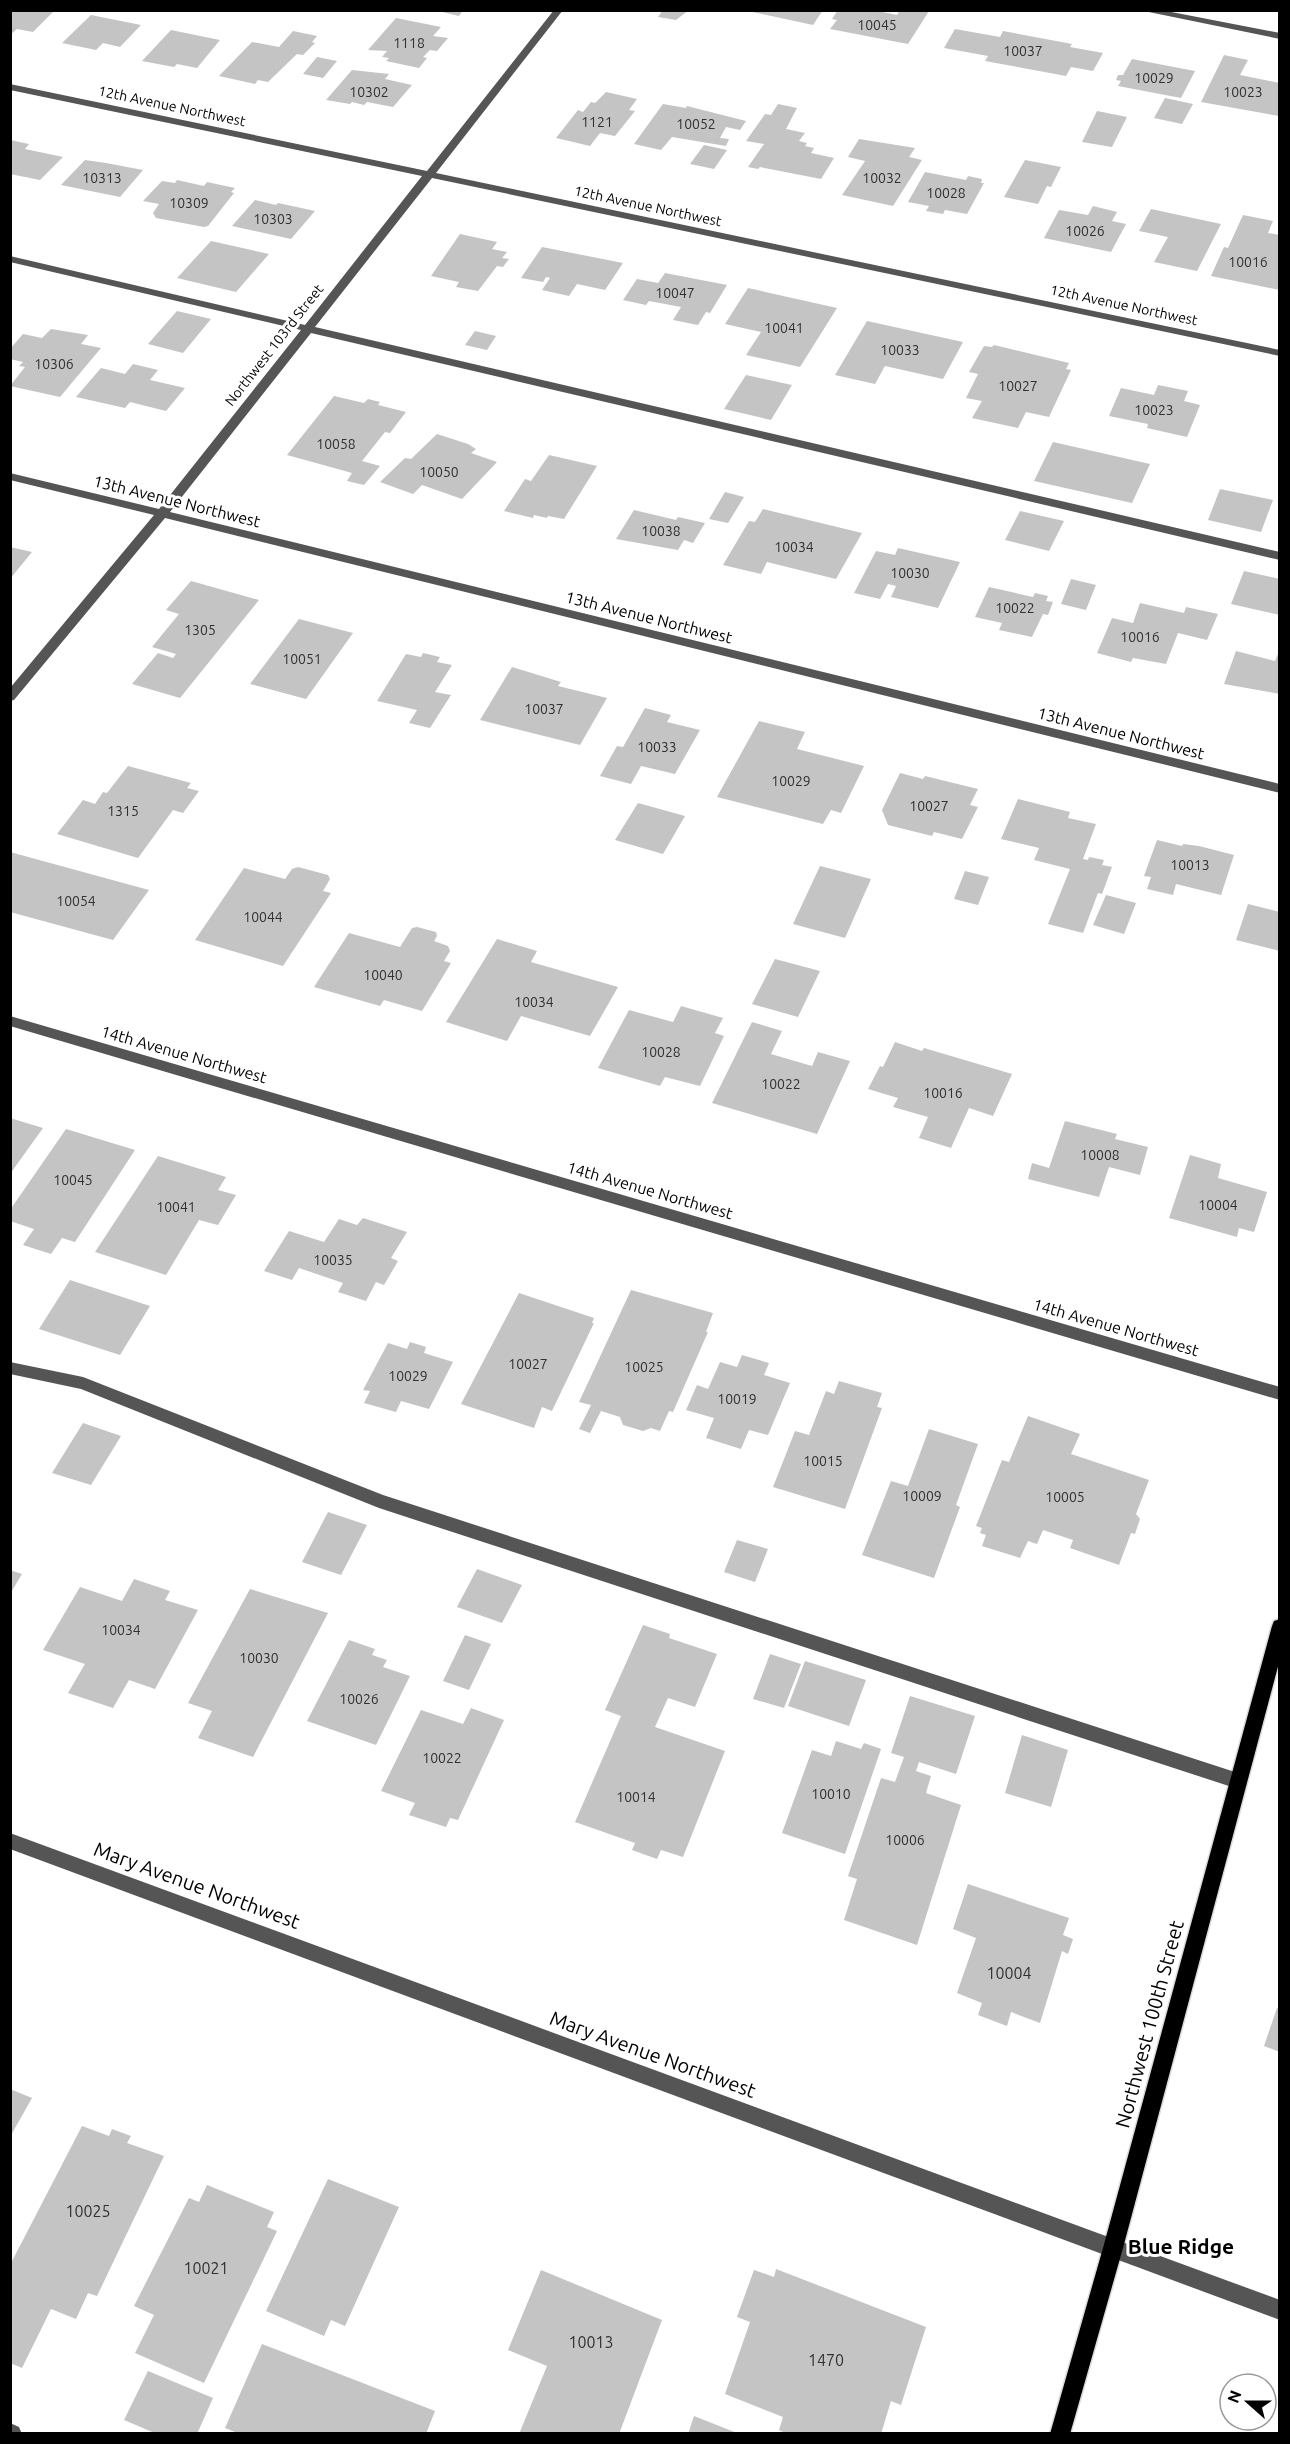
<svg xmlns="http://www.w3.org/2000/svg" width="1290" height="2444" viewBox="0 0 1290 2444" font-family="Ubuntu,sans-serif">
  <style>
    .building { fill: #c4c4c4 }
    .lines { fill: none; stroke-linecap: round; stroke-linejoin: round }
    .major-casing { stroke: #dbdbdb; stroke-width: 3 }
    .minor { fill: #555; fill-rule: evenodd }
    .major { fill: #000; fill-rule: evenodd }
    .labels { text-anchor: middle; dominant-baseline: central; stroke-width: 6; stroke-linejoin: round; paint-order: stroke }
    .number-label { font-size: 14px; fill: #313131 }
    .far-street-label { font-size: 14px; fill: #000; stroke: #fff }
    .street-label { font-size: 16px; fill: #000; stroke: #fff }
    .near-number-label { font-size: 16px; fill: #313131 }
    .near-street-label { font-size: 20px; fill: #000; stroke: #fff }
    .near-neighbourhood-label { font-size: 21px; font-weight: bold; fill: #000; stroke: #fff }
  </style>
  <rect width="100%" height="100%" fill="#fff"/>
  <g class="building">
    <polygon points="10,10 55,10 33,32 17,29 10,35"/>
    <polygon points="434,10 463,10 459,16"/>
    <polygon points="663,10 689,10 676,20 658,17"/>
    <polygon points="743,10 823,10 813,25"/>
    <polygon points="838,10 873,10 897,15 900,10 929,11 908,44 830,29 837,20 832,19"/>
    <polygon points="91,15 141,25 120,47 103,43 96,50 62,43"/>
    <polygon points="396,18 441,27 433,36 448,38 437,51 430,50 423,57 427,58 419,68 386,61 389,58 382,57 387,51 368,50"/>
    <polygon points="955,29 1000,37 1003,31 1072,44 1070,47 1103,53 1093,71 1071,67 1066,76 985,61 988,56 944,48"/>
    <polygon points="171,30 220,40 197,68 177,64 174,67 142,61"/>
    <polygon points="293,31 317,36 312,42 315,43 303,55 297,54 268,82 258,80 255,84 219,76 252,42 279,47"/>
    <polygon points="1224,55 1248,60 1240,75 1280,83 1279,116 1201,102"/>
    <polygon points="317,57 337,61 323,78 303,74"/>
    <polygon points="1132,59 1195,71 1181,98 1118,86 1121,81 1116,80 1118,75 1123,75"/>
    <polygon points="352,70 389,74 385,79 412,85 393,107 367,102 364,105 352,102 350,104 326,100"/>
    <polygon points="606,92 637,99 629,110 635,111 615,136 600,133 590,146 556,138 578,110 583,112 591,102 595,103"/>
    <polygon points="1165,98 1193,104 1182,124 1154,118"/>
    <polygon points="663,104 686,108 687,106 746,121 740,130 726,127 720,138 729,139 726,146 672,137 661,150 634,144"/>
    <polygon points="778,104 797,108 786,129 805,133 799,141 807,143 805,146 814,148 811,153 834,158 821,179 760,167 758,169 748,167 764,144 746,141 765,114 771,115"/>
    <polygon points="1097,111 1127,117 1112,147 1082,142"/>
    <polygon points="859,139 915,148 909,157 922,160 893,206 842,195 865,161 848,157"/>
    <polygon points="10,140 29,144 25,149 63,157 40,180 10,174"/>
    <polygon points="704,145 727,150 714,169 690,164"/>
    <polygon points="85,160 106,163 143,170 120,197 61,185"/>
    <polygon points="1025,160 1061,167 1051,187 1047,186 1038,204 1004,197"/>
    <polygon points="925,172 966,180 968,176 982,179 981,183 984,183 967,214 945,210 943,214 926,211 929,206 908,202"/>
    <polygon points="177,180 204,186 207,182 235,188 231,192 234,193 208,226 204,227 156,218 153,213 159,204 143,201 162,181 175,183"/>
    <polygon points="255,200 276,205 278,203 315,211 291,239 232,226"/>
    <polygon points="1093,206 1117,212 1112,221 1126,224 1111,252 1044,238 1059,210 1088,215"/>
    <polygon points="1151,209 1221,224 1197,271 1154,262 1168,237 1139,231"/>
    <polygon points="1243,215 1273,221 1268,233 1280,235 1280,290 1211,276 1224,247 1228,248"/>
    <polygon points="460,234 497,242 492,249 507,252 502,258 509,259 503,267 497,266 478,291 456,287 459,282 431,276"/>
    <polygon points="211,241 269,254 236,292 177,278"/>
    <polygon points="542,247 623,263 605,290 577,284 569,296 542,290 550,278 546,277 543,282 521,278"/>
    <polygon points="665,273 727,285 710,313 706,312 698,325 673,320 681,307 649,301 646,305 623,300 637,279 658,283"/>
    <polygon points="748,288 837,308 800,367 746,355 761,332 725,324"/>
    <polygon points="177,311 211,319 183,353 148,344"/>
    <polygon points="867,321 963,342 943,379 885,366 875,384 835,375"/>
    <polygon points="51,329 88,335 81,344 101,348 60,397 10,386 25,367 19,366 23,362 10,359 10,349 23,334 42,338"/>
    <polygon points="475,331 496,336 487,350 465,345"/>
    <polygon points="994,345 1069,363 1066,369 1071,370 1049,417 1026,412 1018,428 972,418 982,401 966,398 978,374 969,372 984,346 992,347"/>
    <polygon points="133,364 158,370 150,380 185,388 166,411 130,402 125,408 76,397 101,368 125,374"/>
    <polygon points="746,375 792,385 771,420 724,409"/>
    <polygon points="1158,385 1188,391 1184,401 1200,405 1187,437 1147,428 1148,424 1109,416 1121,388 1154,395"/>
    <polygon points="334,396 364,403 368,399 380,402 378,405 406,412 390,433 385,432 362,461 380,466 364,485 347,481 352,473 287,455"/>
    <polygon points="437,434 468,444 476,449 471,453 497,462 462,499 422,485 413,494 380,482 405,458 411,459"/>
    <polygon points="1053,442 1150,464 1132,503 1034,481"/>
    <polygon points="549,455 597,466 564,519 548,516 547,518 534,515 533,518 504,511 525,479 531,481"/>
    <polygon points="1220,489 1273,500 1261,532 1208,520"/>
    <polygon points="725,492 744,497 728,523 709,519"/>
    <polygon points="763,509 862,533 836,579 767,562 761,574 723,565 749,521 755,522"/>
    <polygon points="634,510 676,520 678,517 705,523 693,543 684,540 678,550 616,539"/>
    <polygon points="1020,511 1064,521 1049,551 1005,540"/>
    <polygon points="10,547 32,552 10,579"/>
    <polygon points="898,548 960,562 938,608 891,597 896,586 888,584 880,599 854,593 876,551 895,555"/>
    <polygon points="1244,571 1280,579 1280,615 1231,604"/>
    <polygon points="1071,579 1096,585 1086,610 1061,604"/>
    <polygon points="191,581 259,600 180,698 132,684 158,653 173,658 176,654 152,647 179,614 166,610"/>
    <polygon points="989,587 1033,597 1035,593 1048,596 1046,601 1053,602 1048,615 1043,614 1032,637 999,630 1002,623 975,617"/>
    <polygon points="1140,603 1184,613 1186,607 1218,614 1207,640 1178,633 1166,664 1133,658 1131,662 1097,653 1112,618 1133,623"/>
    <polygon points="299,619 353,633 306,699 250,684"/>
    <polygon points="1280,649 1280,694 1224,684 1236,651 1275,661"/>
    <polygon points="423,653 440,657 437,662 452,665 435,692 451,695 430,728 409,723 417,710 377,701 406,654 421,657"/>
    <polygon points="512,667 561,682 558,686 607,698 580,745 480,720"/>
    <polygon points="645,708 671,715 667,722 700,730 675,774 641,766 631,784 600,776 617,746 623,747"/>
    <polygon points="759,721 805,732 797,749 864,766 841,813 831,810 823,824 717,797"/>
    <polygon points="128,766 191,783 187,788 199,791 183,813 173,810 138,858 57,834 83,800 95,804 103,792 107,793"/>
    <polygon points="900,773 923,779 925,776 978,789 970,805 978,807 962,839 934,832 932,836 888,825 882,810"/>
    <polygon points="1018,799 1070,812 1068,818 1096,824 1083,859 1088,860 1089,857 1104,860 1102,865 1112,867 1102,894 1098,893 1083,933 1048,924 1070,869 1034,860 1039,848 1001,839"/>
    <polygon points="638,803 685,816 663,854 615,840"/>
    <polygon points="1157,840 1182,846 1183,844 1199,846 1234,855 1221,895 1176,884 1173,895 1147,889 1151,877 1144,876"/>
    <polygon points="10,852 149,890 113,940 10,912"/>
    <polygon points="820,866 871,879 845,938 793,924"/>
    <polygon points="298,867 328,875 330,879 323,891 331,893 283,966 195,940 244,868 285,879 292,869"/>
    <polygon points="965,871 989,877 978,905 954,899"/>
    <polygon points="1106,895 1136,903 1124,934 1093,925"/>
    <polygon points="1248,904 1280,912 1280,951 1236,940"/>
    <polygon points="417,927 436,932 437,936 434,941 448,946 450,951 444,961 451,963 422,1011 384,1000 380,1006 314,987 349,933 400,947 412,928"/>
    <polygon points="497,939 537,951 531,962 618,987 590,1036 521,1016 507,1041 446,1022"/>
    <polygon points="775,959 820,971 798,1017 752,1004"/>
    <polygon points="681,1006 723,1018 715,1033 724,1036 700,1086 665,1077 660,1086 598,1068 629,1010 673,1022"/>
    <polygon points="752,1022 782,1031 771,1054 812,1066 818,1052 850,1061 817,1134 712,1103"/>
    <polygon points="895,1042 922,1051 924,1048 1012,1074 993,1116 969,1108 951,1148 919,1138 928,1117 893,1107 898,1098 868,1089 880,1066 883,1067"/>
    <polygon points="10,1118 43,1128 10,1174"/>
    <polygon points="1065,1121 1117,1134 1115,1139 1148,1147 1140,1175 1109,1167 1099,1197 1028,1179 1032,1163 1049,1168"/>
    <polygon points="66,1129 135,1150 75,1242 62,1238 51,1254 23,1245 34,1229 10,1221 10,1210"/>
    <polygon points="1190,1155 1221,1164 1218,1178 1267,1192 1254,1232 1239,1228 1237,1237 1169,1218"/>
    <polygon points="158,1156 226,1177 218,1190 236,1195 218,1225 199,1220 166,1275 95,1252"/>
    <polygon points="363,1218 407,1232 391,1258 398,1261 384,1285 376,1282 366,1301 338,1292 343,1283 299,1268 292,1280 264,1271 289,1231 324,1242 339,1219 357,1225"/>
    <polygon points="70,1280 150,1306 120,1355 39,1329"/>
    <polygon points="631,1290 713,1313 706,1332 708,1332 673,1412 669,1411 660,1431 651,1428 643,1431 623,1425 620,1417 601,1411 590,1433 579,1429 591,1405 579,1402"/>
    <polygon points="519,1293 594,1318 592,1323 594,1323 552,1411 542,1407 534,1428 461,1404"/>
    <polygon points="410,1342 426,1347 424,1353 453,1362 429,1409 401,1401 396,1412 364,1403 370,1391 363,1390 388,1343 407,1349"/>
    <polygon points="742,1355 769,1363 764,1375 790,1383 768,1435 749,1430 741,1449 706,1438 714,1418 686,1410 697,1385 708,1389 720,1362 737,1367"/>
    <polygon points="839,1381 882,1393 877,1407 882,1408 845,1509 773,1487 795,1431 809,1435 826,1391 834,1394"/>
    <polygon points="1028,1416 1080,1434 1071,1454 1149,1480 1136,1514 1140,1519 1135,1534 1131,1533 1119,1565 1070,1548 1073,1540 1043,1530 1037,1544 1028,1541 1020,1558 982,1546 986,1535 980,1533 982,1528 976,1526 1002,1460 1009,1462"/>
    <polygon points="83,1423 121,1436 91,1485 52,1473"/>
    <polygon points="929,1429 978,1444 956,1505 960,1507 934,1578 862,1555 891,1481 908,1486"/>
    <polygon points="328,1512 367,1525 341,1575 302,1562"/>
    <polygon points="737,1540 768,1549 755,1582 724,1572"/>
    <polygon points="477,1569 522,1585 502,1623 457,1607"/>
    <polygon points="10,1570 22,1574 10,1594"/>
    <polygon points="134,1579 170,1591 165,1600 198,1610 155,1689 129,1680 113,1708 68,1693 85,1664 43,1650 80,1587 122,1601"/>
    <polygon points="250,1589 328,1613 253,1757 198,1738 212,1711 188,1703"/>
    <polygon points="643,1625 670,1634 669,1638 717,1654 695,1707 668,1698 655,1727 725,1751 683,1857 661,1850 657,1859 632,1850 635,1843 575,1822 621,1716 605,1710"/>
    <polygon points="465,1635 491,1644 469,1690 443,1681"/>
    <polygon points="349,1640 375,1649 372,1655 387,1660 383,1667 410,1676 376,1745 307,1721"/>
    <polygon points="770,1654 801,1664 784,1708 753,1699"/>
    <polygon points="805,1661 866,1680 849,1726 788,1706"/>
    <polygon points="910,1696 975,1716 956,1774 919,1762 916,1771 931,1776 926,1793 961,1805 917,1945 844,1920 857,1879 848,1876 881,1778 895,1782 904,1757 891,1753"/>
    <polygon points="471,1708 504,1720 458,1820 450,1818 446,1827 409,1815 415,1803 381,1791 421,1710 463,1724"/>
    <polygon points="1022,1735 1068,1750 1051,1807 1005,1793"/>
    <polygon points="836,1741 861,1749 864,1743 881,1749 845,1854 782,1833 812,1750 831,1756"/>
    <polygon points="968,1884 1069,1918 1063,1935 1073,1939 1068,1954 1062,1951 1040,2023 1011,2012 1007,2026 978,2015 982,2003 957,1993 976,1938 953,1929"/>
    <polygon points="1277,2008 1280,2010 1280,2052 1264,2046"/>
    <polygon points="10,2089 32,2098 10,2137"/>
    <polygon points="82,2126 109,2136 112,2129 131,2136 127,2143 164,2156 97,2296 88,2293 76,2319 51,2309 22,2368 10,2363 10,2265"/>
    <polygon points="328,2179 399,2207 345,2326 331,2320 324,2336 266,2311"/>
    <polygon points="207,2185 274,2212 267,2227 277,2231 204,2383 135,2353 154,2315 134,2306 189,2198 199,2202"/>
    <polygon points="776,2269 926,2327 901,2405 891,2401 881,2434 787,2434 779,2430 783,2417 725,2394 750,2322 737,2317 754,2270 774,2277"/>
    <polygon points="541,2270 662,2320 619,2434 519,2434 547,2366 508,2350"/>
    <polygon points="262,2344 435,2411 426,2434 240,2434 225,2428"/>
    <polygon points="148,2371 213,2398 197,2434 157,2434 124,2420"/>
    <polygon points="694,2416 737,2433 737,2434 688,2434"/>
  </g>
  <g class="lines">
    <g class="major-casing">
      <polygon id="major" points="1280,1619 1280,1659 1123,2248 1070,2434 1050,2434 1103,2248 1272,1626 1274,1621"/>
    </g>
    <g class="minor">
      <polygon points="554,10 563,10 436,173 1280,350 1280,356 432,178 315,327 1280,552 1280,560 311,333 170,512 1280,784 1280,793 165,518 14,700 10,701 10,688 154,515 10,480 10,473 159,509 301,330 10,262 10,256 305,325 422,176 10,90 10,84 427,171"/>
      <polygon points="1139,10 1161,10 1280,33 1280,39"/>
      <polygon points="10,1016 1280,1387 1280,1400 10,1026"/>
      <polygon points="10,1362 83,1377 383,1495 1238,1773 1244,1775 1247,1781 1244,1787 1238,1789 379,1508 81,1389 10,1374"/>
      <polygon points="10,1833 1280,2300 1280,2320 10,1849"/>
      <polygon points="10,2423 19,2427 22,2434 10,2434"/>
    </g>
    <use href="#major" class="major"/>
  </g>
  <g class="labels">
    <g class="number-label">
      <text x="877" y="25">10045</text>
      <text x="409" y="43">1118</text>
      <text x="1023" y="51">10037</text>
      <text x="1154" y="78">10029</text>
      <text x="369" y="92">10302</text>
      <text x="1243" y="92">10023</text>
      <text x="597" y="122">1121</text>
      <text x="696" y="124">10052</text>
      <text x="102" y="178">10313</text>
      <text x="882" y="178">10032</text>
      <text x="946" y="193">10028</text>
      <text x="189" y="203">10309</text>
      <text x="273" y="219">10303</text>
      <text x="1085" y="231">10026</text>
      <text x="1248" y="262">10016</text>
      <text x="675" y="293">10047</text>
      <text x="784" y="328">10041</text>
      <text x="900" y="350">10033</text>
      <text x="54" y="364">10306</text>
      <text x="1018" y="386">10027</text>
      <text x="1154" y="410">10023</text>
      <text x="336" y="444">10058</text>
      <text x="439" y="472">10050</text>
      <text x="661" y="531">10038</text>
      <text x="794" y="547">10034</text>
      <text x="910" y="573">10030</text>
      <text x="1015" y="608">10022</text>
      <text x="200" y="630">1305</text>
      <text x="1140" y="637">10016</text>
      <text x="302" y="659">10051</text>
      <text x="544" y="709">10037</text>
      <text x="657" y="747">10033</text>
      <text x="791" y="781">10029</text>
      <text x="929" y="806">10027</text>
      <text x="123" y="811">1315</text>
      <text x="1190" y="865">10013</text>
      <text x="76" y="901">10054</text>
      <text x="263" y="917">10044</text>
      <text x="383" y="975">10040</text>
      <text x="534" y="1002">10034</text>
      <text x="661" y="1052">10028</text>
      <text x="781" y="1084">10022</text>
      <text x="943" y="1093">10016</text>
      <text x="1100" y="1155">10008</text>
      <text x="73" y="1180">10045</text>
      <text x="1218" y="1205">10004</text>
      <text x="176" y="1207">10041</text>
      <text x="333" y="1260">10035</text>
      <text x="528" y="1364">10027</text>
      <text x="644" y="1367">10025</text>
      <text x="408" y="1376">10029</text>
      <text x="737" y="1399">10019</text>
      <text x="823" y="1461">10015</text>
      <text x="922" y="1496">10009</text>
      <text x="1065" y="1497">10005</text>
      <text x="121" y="1630">10034</text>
      <text x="259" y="1658">10030</text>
      <text x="359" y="1699">10026</text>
      <text x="442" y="1758">10022</text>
      <text x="831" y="1794">10010</text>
      <text x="636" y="1797">10014</text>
      <text x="905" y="1840">10006</text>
    </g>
    <g class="far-street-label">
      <text transform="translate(172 106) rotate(12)">12th Avenue Northwest</text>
      <text transform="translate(648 206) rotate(12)">12th Avenue Northwest</text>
      <text transform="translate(1124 305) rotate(12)">12th Avenue Northwest</text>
      <text transform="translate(274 345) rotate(-52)">Northwest 103rd Street</text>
    </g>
    <g class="street-label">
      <text transform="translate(177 501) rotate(14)">13th Avenue Northwest</text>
      <text transform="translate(649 617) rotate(14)">13th Avenue Northwest</text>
      <text transform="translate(1121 733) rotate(14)">13th Avenue Northwest</text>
      <text transform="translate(184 1054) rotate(16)">14th Avenue Northwest</text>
      <text transform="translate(650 1190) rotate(16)">14th Avenue Northwest</text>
      <text transform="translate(1116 1327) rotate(16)">14th Avenue Northwest</text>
    </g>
    <g class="near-number-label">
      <text x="1009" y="1973">10004</text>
      <text x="88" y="2211">10025</text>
      <text x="206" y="2268">10021</text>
      <text x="591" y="2342">10013</text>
      <text x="826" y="2360">1470</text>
    </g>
    <g class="near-street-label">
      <text transform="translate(197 1885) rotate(20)">Mary Avenue Northwest</text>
      <text transform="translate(1149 2024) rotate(-75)">Northwest 100th Street</text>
      <text transform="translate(653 2054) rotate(20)">Mary Avenue Northwest</text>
    </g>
    <g class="near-neighbourhood-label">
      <text x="1181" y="2246">Blue Ridge</text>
    </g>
  </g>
  <rect width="1290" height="2444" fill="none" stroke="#000000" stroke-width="24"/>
  <g transform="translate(1248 2402) rotate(291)"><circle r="28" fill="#ffffff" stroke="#999999" stroke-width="1.5"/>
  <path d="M0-4.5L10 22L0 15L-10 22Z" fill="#000000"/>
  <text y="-9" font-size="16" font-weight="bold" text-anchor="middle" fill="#000000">N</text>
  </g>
</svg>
